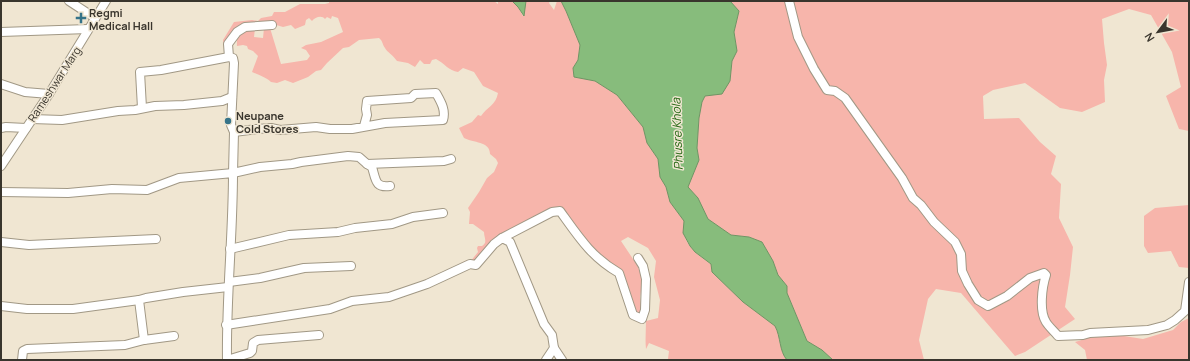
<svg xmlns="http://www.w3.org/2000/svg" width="1190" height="361" viewBox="0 0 1190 361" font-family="Manrope,sans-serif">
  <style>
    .green { fill: #f7b5ab }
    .water { fill: #87bc7c; stroke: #709464 }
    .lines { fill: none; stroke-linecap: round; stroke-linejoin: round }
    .minor-casing { stroke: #a19885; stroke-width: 10 }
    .minor { stroke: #fff; stroke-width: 8 }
    .poi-dot { fill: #357389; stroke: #f0e6d2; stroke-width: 1.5 }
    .labels { text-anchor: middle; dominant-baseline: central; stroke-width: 3; stroke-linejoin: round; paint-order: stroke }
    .poi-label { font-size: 11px; font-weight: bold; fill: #39352d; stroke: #f0e6d2; text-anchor: start }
    .street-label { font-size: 11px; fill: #39352d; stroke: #f0e6d2 }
    .water-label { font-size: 12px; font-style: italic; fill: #226610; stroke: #f0e6d2 }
  </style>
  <rect width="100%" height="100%" fill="#f0e6d2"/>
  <g class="green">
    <path d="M329,1H494L498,4V1H512L518,7L523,16L526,1H550L549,3L554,10L557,1H561L566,11L580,45L578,60L573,68L574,77L595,81L617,95L643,127L647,143L658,159L660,177L666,187L670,202L684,221C684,225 683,230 684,234C687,247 700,257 711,264L712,272L743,302L775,326C781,337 779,350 787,360H670L668,359L669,351L649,343L646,349C645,340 646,330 646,321L658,318L660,300L654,277L656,261L648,248L628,237L621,241L637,265L643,279L640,297L641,308L639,314L633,311L627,289L620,273L588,247L567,218L562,208L528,221L502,234L475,261L470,263L458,265L465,261L469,260L470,262L478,252L477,248L478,246H482C488,242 484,238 484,232L473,224H469L470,212L468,208L479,192L487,178L494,172L498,163L496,159L490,154C490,141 473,143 464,138L459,128L472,122L478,115L481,116C487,107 496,105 498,93L483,86L474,72L463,68L458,72C449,71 444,63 436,59L432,60L430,64H424L420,60L415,67L408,63L397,61C393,55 387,52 385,48C382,44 383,41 379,38L359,40L349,47L343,48L327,63L321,70L316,71L308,77L293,83L285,80L277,83L271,82C269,79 257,74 252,72L258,56L253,51L248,49L247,46L243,45L237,46C236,33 242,28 255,28L254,37L263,38L264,28H270L281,64L307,60L310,56L306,50L301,48L306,45L321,42L343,32L338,18L332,16L331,19L327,17L325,19C322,15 315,17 312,21L309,18L306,20L305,25L295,29L291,25L283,27L273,24L250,25L240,27L227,40L225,55L223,40L234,22L252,20L258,21L261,18L272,16L274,12H285L300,4H325L329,3Z"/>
    <polygon points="730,1 1189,1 1189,131 1179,129 1166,96 1181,87 1172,52 1151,15 1129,9 1102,19 1104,43 1107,65 1104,80 1105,102 1082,112 1060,108 1025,83 993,90 983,96 984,119 1019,118 1040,142 1056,156 1051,174 1061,184 1059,218 1073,247 1070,275 1065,307 1075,319 1025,352 1015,356 961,293 936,289 928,299 919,340 924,360 833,360 822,350 807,341 787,293 787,286 778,275 773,261 762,242 749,237 731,235 708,219 698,198 688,187 699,160 697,148 699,118 702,102 705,96 730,81 732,61 737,51 734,32 739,11"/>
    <polygon points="1189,205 1189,268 1179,267 1171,251 1148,253 1144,246 1144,216 1155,208"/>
    <polygon points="1189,318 1189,360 1087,360 1085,350 1075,342 1105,333 1143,339 1173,330 1181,322"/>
  </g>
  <g class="water">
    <polygon points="512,1 526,1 524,16 518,7"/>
    <path d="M561,1H730L739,11L734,32L737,51L732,61L730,81L722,94L705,96L702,102L699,118L697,148L699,160L688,187L698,198L708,219L731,235L749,237L762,242L773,261L778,275L787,286V293L807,341L822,350L833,360H787C779,351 781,337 775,326L743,302L712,272L711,264L695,252L690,246L683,233L684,221L670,202L666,187L660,177L658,159L647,143L643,127L617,95L595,81L574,77L573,68L578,60L580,45L566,11Z"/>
  </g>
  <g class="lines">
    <g class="minor-casing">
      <g id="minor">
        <polyline points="69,1 95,18"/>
        <path d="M789,1L798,37L814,69L827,90L835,91L845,98L902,178L913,198L921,205L934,222L955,242L961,254L962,271L968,284L978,300L988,306L1007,296L1030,278L1044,273L1046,275C1042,287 1039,311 1046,322C1049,327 1055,332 1058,336L1083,335L1090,333L1148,330L1167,325L1175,320L1185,311L1189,282"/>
        <polyline points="1,32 88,29"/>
        <polyline points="229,57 228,44 237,32 245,27 272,25"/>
        <polyline points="1,84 25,92 49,94"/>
        <polyline points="142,108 140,72 161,70 229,57 233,58 234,63 231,125 234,132 233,173 260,167 292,164 301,162 348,156 359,157 367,164 444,161 451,159"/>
        <polyline points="32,119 62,120 118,111 135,110 155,106 184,105 222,101 232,97"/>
        <polyline points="1,128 6,127 26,128"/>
        <path d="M234,132L257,129L271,128L280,130L316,127L330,129H352L385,123L443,120C446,110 441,102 436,93L415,94L411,98L367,101L366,109L367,115L364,126"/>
        <path d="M367,164L372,167C376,180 375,188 390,186"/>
        <polyline points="1,166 49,94 106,1"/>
        <path d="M1,192L68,193L112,189L147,190L179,178L233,173C233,236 226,298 227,360"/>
        <path d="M502,238L552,212L560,211C578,236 591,257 619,273L633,315L642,319L645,310L646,279L643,266L638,258"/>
        <polyline points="1,242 29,245 156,239"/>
        <polyline points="230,249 289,235 338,232 355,228 392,224 413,217 443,213"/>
        <polyline points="229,282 260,278 304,268 351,266"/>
        <polyline points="1,306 27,309 73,309 139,300"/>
        <polyline points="226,325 330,309 352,301 389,297 427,284 470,264 476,265 494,244 502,238 510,242 544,324 552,335 554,348 546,360"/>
        <polyline points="174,336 144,340 139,300 146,298 183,292 228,287"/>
        <polyline points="554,348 562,360"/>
        <polyline points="22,360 23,351 27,349 125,345 144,340"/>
        <polyline points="227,360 250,353 252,351 253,343 258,340 319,335"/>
      </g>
    </g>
    <use href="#minor" class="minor"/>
  </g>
  <g class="poi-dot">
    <path d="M79 12h4v4h4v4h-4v4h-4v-4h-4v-4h4z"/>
    <circle cx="228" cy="121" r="4"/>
  </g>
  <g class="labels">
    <g class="poi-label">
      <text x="89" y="12">Regmi<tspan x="89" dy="13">Medical Hall</tspan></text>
      <text x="236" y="115">Neupane<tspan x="236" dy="13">Cold Stores</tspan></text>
    </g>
    <g class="street-label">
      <text transform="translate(54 84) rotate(-57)">Rameshwar Marg</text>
    </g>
    <g class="water-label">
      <text transform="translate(677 134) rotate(-92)">Phusre Khola</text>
    </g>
  </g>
  <rect width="1190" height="361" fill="none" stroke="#39352d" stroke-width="4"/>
  <g transform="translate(1158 32) rotate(238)" stroke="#f0e6d2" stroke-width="3" paint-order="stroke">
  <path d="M0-3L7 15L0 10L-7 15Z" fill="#39352d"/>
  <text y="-6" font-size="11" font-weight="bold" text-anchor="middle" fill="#39352d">N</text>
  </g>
</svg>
